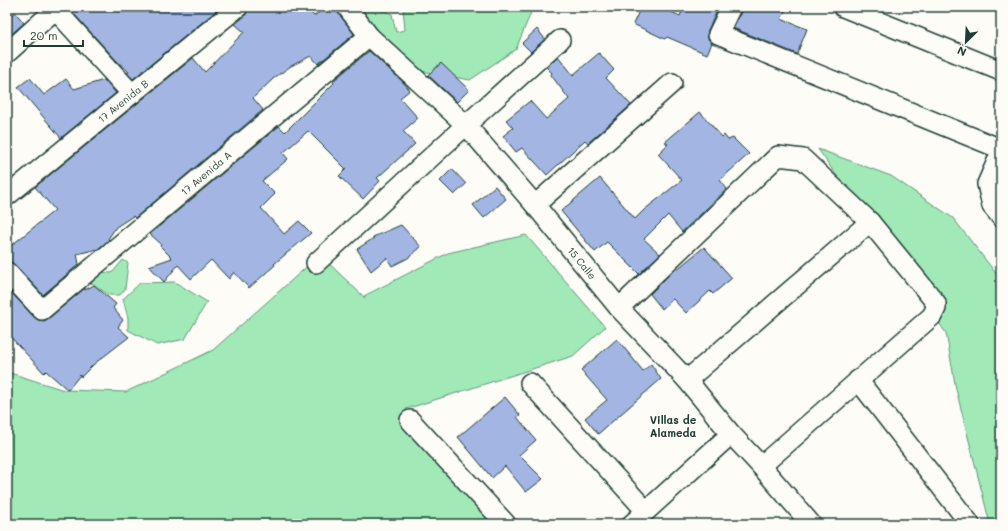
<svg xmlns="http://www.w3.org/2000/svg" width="1008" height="531" viewBox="0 0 1008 531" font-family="Mali,sans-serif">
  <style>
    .green { fill: #a1eab8; stroke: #609476 }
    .building { fill: #a3b5e3; stroke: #1f3d34 }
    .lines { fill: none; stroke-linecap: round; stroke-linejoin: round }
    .street-casing { stroke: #1f3d34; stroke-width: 22 }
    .street { stroke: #fdfcf7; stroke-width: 19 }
    .labels { text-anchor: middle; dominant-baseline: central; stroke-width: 3; stroke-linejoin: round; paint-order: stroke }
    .street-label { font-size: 10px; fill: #1f3d34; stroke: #fdfcf7 }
    .neighbourhood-label { font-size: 11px; font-weight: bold; fill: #1f3d34; stroke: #fdfcf7 }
  </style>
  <rect width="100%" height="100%" fill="#fdfcf7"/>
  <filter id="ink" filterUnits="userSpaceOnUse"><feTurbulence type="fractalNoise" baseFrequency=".025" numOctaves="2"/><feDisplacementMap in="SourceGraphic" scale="8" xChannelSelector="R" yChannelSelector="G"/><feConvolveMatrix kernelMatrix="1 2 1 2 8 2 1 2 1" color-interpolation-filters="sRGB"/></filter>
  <g filter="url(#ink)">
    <g class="green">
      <polygon points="357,7 374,7 392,14 396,32 405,30 403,7 531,7 532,10 516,49 470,80 421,71 392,52"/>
      <polygon points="818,149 891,176 953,218 995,272 1001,284 1001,524 990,524 956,389 946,333"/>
      <polygon points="526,235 605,327 573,356 406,409 515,524 7,524 7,372 64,390 126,392 213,350 320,255 365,298 364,296 448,253"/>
      <polygon points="123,260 128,263 125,289 120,295 109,295 89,281 98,272 112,273"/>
      <polygon points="175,282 207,302 185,339 157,345 128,330 128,318 123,299 140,283"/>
    </g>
    <g class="building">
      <polygon points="80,7 221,7 133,79 127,73 129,72 116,60 73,13"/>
      <polygon points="252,7 305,7 314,16 326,7 334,7 354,34 318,64 311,56 291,66 274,78 253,98 263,110 135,218 133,216 116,227 108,239 109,240 98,249 77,254 79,264 43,295 15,265 11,262 7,261 7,249 55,210 35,187 193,58 205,72 244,32 235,24 245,16 248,10"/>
      <polygon points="641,7 661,7 680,16 684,7 719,7 708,30 707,35 709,40 712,43 707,54 667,37 665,39 633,24"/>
      <polygon points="742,7 787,7 781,19 807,29 797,54 733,28 741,12"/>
      <polygon points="15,12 24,23 7,38 7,20"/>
      <polygon points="537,29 545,39 531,52 522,43"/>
      <polygon points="369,51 402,81 410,90 400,98 418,118 403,131 415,144 377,178 380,181 363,199 339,176 346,169 308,131 283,153 288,159 262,181 275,194 261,208 284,234 299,221 311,233 274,264 275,265 249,288 234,272 229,279 211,260 191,279 178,265 164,282 149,266 172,258 160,246 161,244 150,234 279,126 285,132 334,83 333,81"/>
      <polygon points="599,53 614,70 606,78 631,105 588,143 585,140 547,175 522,148 516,152 503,136 513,128 506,120 530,101 546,119 569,99 551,75 552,73 546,67 558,56 573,75"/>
      <polygon points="441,63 469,90 457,102 428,75"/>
      <polygon points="30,78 44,95 66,79 74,89 104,80 116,93 61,138 18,87"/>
      <polygon points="700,112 722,137 724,135 728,140 733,138 749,154 720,180 727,189 682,232 668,215 644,239 660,254 639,274 607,242 595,252 561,211 600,178 635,219 644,210 682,180 658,154 668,144 665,142"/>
      <polygon points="452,169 466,184 454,195 440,181"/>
      <polygon points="495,186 506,199 484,218 473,205"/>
      <polygon points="401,225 421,247 408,258 392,266 387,258 371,271 357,249 374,238 373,237"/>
      <polygon points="704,247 732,278 713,294 710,291 686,313 673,299 662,309 650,294 675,269 676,270"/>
      <polygon points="94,285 116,304 113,308 123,320 118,327 129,337 94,364 81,377 80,375 68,390 46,371 44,373 7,333 7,288 34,317 38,320 44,321 49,318 85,288 85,290"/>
      <polygon points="617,339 643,371 651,364 661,379 598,434 585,418 607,400 581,370"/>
      <polygon points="505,397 520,415 517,417 536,440 519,455 543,479 526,492 505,466 492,478 458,437"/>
    </g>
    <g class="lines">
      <g class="street-casing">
        <g id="street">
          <polyline points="53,7 132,94"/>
          <polyline points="347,7 369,36 466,125 535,205 619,308 687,380 731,434 761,466 811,524"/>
          <polyline points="731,7 718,34 1001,149"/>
          <polyline points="843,7 1001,71"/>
          <polyline points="7,53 58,7"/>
          <polyline points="1001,152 987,184 992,206 1001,217"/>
          <polyline points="7,196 238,7"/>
          <polyline points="535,205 672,83"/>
          <polyline points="316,263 466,125 560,40"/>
          <polyline points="7,272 42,310 369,36"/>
          <polyline points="619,308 778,156 803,159 870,222 936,303 936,308 932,316 761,466"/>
          <polyline points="687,380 870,222"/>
          <polyline points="858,380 970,524"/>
          <polyline points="530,383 646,511"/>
          <polyline points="410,420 506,524"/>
          <polyline points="632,524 731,434"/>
        </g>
      </g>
      <use href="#street" class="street"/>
    </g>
  </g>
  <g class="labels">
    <g class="street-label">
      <text transform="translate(123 101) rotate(-39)">17 Avenida B</text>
      <text transform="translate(206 173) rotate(-40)">17 Avenida A</text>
      <text transform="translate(582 263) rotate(51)">15 Calle</text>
    </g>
    <g class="neighbourhood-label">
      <text x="673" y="419">Villas de<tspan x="673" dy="13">Alameda</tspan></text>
    </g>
  </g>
  <rect width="1008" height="531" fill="none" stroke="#fdfcf7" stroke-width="24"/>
  <rect x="12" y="12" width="984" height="507" fill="none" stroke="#1f3d34" stroke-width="1.5" filter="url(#ink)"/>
  <g transform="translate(966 42) rotate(204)" stroke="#fdfcf7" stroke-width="3" paint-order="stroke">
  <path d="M0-3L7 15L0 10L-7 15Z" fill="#1f3d34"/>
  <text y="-6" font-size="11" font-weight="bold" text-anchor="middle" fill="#1f3d34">N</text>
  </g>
  <path d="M24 40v6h59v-6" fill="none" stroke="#1f3d34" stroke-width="2"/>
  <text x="30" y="40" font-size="12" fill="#1f3d34" stroke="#fdfcf7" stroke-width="3" paint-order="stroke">20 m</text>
</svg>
